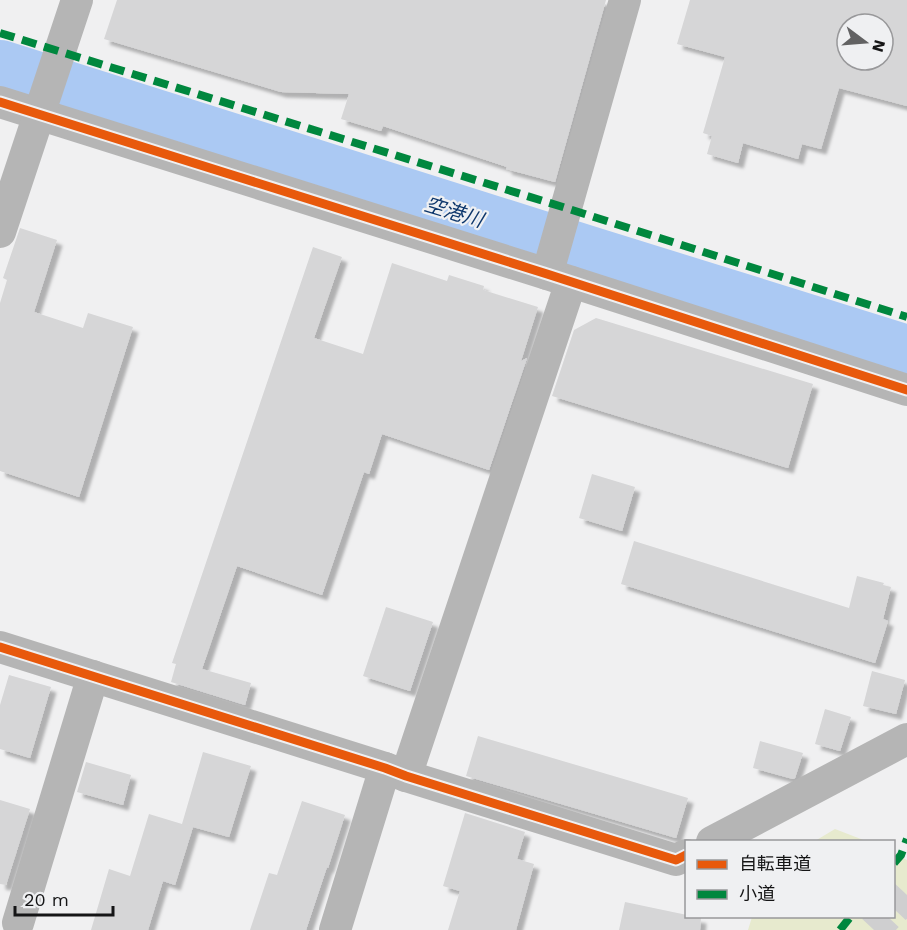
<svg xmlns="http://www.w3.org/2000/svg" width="907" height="930" viewBox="0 0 907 930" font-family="'Work Sans','Noto Sans JP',sans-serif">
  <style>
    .green { fill: #e7eace }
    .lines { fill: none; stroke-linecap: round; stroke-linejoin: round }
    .river { stroke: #abc9f3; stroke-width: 58 }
    .building { fill: #d6d6d7; fill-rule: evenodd; filter: url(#shadow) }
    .minor-tunnel { stroke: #cfcfd0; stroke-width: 32; stroke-dasharray: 32 16; stroke-linecap: butt }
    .minor { stroke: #b5b5b5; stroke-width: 32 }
    .quiet { stroke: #00873e; stroke-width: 8; stroke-dasharray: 15 8; stroke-linecap: butt }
    .cycleway-casing { stroke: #eff0f2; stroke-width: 13 }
    .cycleway { stroke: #e8590c; stroke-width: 9 }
    .labels { text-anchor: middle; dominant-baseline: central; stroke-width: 4.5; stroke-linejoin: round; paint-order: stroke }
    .water-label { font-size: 20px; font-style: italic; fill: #0e376c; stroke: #eff0f2 }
  </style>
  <defs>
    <filter id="shadow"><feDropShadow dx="5.5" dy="5.5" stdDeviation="1.5" flood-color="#0004"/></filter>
  </defs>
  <rect width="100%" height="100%" fill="#f0f0f1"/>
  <g class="green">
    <polygon points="835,829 866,841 815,841"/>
    <polygon points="894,853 907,860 907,930 748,930 752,917 894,916"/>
  </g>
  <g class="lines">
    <path class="river" d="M0,69C303,164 604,261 907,354"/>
  </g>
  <g class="building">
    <polygon points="117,0 606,0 555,182 506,169 507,167 383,126 381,131 341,119 349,94 281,92 104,39"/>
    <path d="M690,0H907V106L839,88L821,149L802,144L798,159L743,143L738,163L707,154L712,136L703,133L725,57L677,44ZM847,24H883V60H847Z"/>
    <polygon points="20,228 57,240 34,312 83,328 88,313 133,327 79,497 0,471 0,303 7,280 3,278"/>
    <polygon points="313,247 342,257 314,338 363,354 392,263 447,281 449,275 484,286 483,290 538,307 521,361 527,358 489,470 382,434 369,474 364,472 322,595 237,566 202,669 251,683 245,705 171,682 176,664 172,663"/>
    <polygon points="596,318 813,384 788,468 552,396 574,330"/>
    <polygon points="592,474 635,487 622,531 579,518"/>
    <polygon points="634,541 849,608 857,576 884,583 883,585 891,587 883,619 888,621 875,663 621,584"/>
    <polygon points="386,607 433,622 410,691 363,676"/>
    <polygon points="872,671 905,680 896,714 863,706"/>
    <polygon points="9,675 51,687 30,758 0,749 0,705"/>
    <polygon points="825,709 851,717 840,751 815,744"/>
    <polygon points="478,736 688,798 676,838 466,776"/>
    <polygon points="760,741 803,753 795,778 793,779 753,768"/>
    <polygon points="203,752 251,766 229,837 193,827 175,885 163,881 148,930 91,930 109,869 130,876 149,814 182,824"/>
    <polygon points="86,762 131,775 123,805 77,792"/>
    <polygon points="0,800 30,809 6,885 0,884"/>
    <polygon points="302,801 345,815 328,868 327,867 306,930 250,930 269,873 277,875"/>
    <polygon points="465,813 525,832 517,859 534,864 516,930 448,930 460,891 443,886"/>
    <polygon points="625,902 687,915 687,916 701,918 700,930 619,930"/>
  </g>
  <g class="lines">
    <g class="minor-tunnel">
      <polyline points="894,909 907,895"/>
      <polyline points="874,930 887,916"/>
    </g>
    <g class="minor">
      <polyline points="0,102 547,274 907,390"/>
      <polyline points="0,232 77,0"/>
      <polyline points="547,274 551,261 625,0"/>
      <polyline points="0,647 385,768 406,776 676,860 686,855"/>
      <polyline points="406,776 571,282"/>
      <polyline points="712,842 907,739"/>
      <polyline points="18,923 93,676"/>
      <polyline points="335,930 385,768"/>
    </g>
    <g class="quiet">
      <polyline points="0,33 566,208 907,317"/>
      <polyline points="894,863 901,855 907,839"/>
      <polyline points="840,930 851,916"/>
    </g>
    <g class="cycleway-casing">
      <g id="cycleway">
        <polyline points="0,102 547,274 907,390"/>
        <polyline points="0,647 385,768 406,776 676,860 686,855"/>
      </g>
    </g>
    <use href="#cycleway" class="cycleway"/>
  </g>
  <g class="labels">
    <g class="water-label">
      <text transform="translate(454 212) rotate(17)">空港川</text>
    </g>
  </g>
  <rect x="685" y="840" width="210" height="78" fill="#eff0f2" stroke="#98989a" stroke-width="1.5"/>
  <rect x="697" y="860" width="30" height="9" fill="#e8590c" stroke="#98989a" stroke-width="1.5"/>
  <text x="739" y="870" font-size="18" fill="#151516">自転車道</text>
  <rect x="697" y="890" width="30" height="9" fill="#00873e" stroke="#98989a" stroke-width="1.5"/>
  <text x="739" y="900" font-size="18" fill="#151516">小道</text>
  <g transform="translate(865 42) rotate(106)"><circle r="28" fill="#eff0f2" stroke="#98989a" stroke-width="1.5"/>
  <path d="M0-4.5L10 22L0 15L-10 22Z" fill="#626263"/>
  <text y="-9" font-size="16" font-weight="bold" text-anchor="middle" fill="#151516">N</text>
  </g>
  <path d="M15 906v9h98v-9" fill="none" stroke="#151516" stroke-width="3"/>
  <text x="24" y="906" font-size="18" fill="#151516" stroke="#eff0f2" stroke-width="4.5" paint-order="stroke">20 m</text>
</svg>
